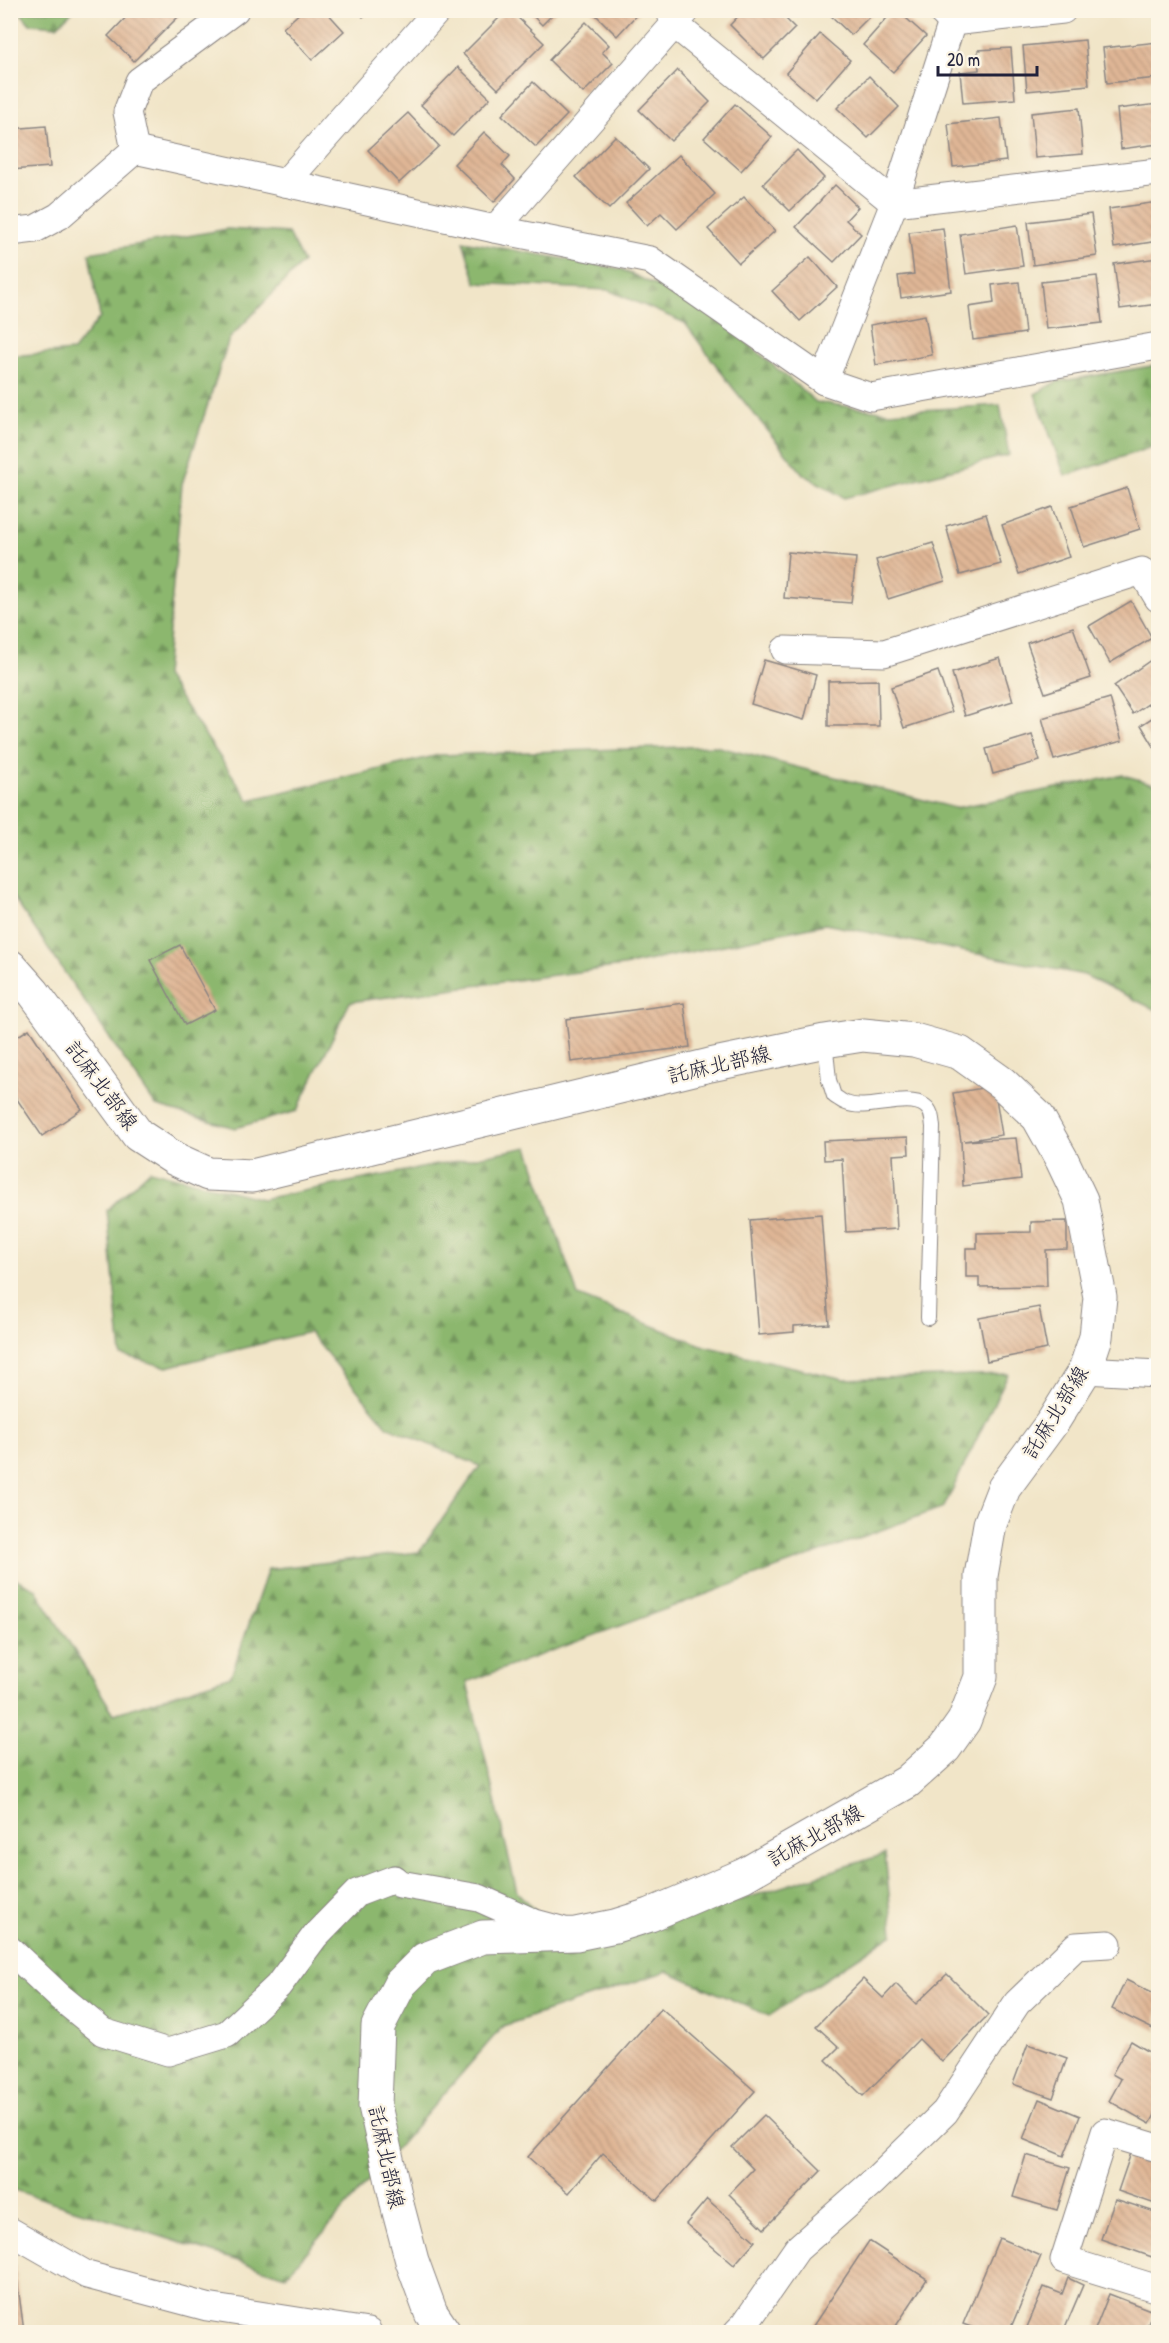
<svg xmlns="http://www.w3.org/2000/svg" width="1169" height="2343" viewBox="0 0 1169 2343" font-family="'Patrick Hand','Klee One',sans-serif">
  <style>
    .forest { fill: url(#forest-firs); stroke: #576c54; stroke-width: 1.5 }
    .building { fill: url(#building-back-hatch) }
    .lines { fill: none; stroke-linecap: round; stroke-linejoin: round }
    .lane-casing { stroke: #8a8482; stroke-width: 16 }
    .street-casing { stroke: #8a8482; stroke-width: 29 }
    .secondary-casing { stroke: #8a8482; stroke-width: 35 }
    .lane { stroke: #fff; stroke-width: 14 }
    .street { stroke: #fff; stroke-width: 27 }
    .secondary { stroke: #fff; stroke-width: 33 }
    .labels { text-anchor: middle; dominant-baseline: central; stroke-width: 4.5; stroke-linejoin: round; paint-order: stroke }
    .street-label { font-size: 21px; fill: #22223b; stroke: #fcf5e5 }
  </style>
  <defs>
    <pattern id="forest-firs" width="22" height="20" patternUnits="userSpaceOnUse" patternTransform="scale(1.5)"><rect width="22" height="20" fill="#8cb76e"/><path d="M5 1l3.5 6h-7zM16 11l3.5 6h-7z" fill="#72945c"/></pattern>
    <pattern id="building-back-hatch" width="6" height="6" patternUnits="userSpaceOnUse" patternTransform="scale(1.5)"><rect width="6" height="6" fill="#dfb695"/><path d="M-1 5l2 2M0 0l6 6M5-1l2 2" fill="none" stroke="#bf9c81"/></pattern>
  </defs>
  <rect width="100%" height="100%" fill="#fcf5e5"/>
  <filter id="ink" filterUnits="userSpaceOnUse"><feTurbulence type="fractalNoise" baseFrequency=".0167" numOctaves="2"/><feDisplacementMap in="SourceGraphic" scale="12" xChannelSelector="R" yChannelSelector="G"/><feConvolveMatrix kernelMatrix="1 2 1 2 8 2 1 2 1" color-interpolation-filters="sRGB"/></filter>
  <filter id="wash" filterUnits="userSpaceOnUse"><feTurbulence type="fractalNoise" baseFrequency=".008" numOctaves="4" result="noise"/><feDisplacementMap in="SourceGraphic" scale="24" xChannelSelector="R" yChannelSelector="G"/><feGaussianBlur stdDeviation="1.35" result="paint"/><feColorMatrix in="noise" values="0 0 0 0 0 0 0 0 0 0 0 0 0 0 0 0 0 1.4 0 .05"/><feComposite in="paint" operator="in"/></filter>
  <g filter="url(#wash)">
    <rect width="100%" height="100%" fill="#f1e5c8"/>
    <g class="forest">
      <polygon points="19,11 73,11 57,26 30,24"/>
      <polygon points="227,229 288,233 303,262 229,339 182,484 165,676 249,800 439,755 715,746 955,808 1123,775 1158,785 1158,1011 1084,975 825,924 623,966 350,1002 297,1111 235,1128 156,1106 11,894 10,356 73,351 100,317 89,253"/>
      <polygon points="463,241 621,269 710,311 816,402 888,412 1000,405 1009,455 844,498 803,474 733,388 685,323 608,290 476,283"/>
      <polygon points="1158,365 1158,445 1065,476 1035,394 1056,382"/>
      <polygon points="528,1147 578,1296 704,1346 844,1379 1008,1374 944,1507 467,1682 517,1892 577,1952 885,1854 893,1934 769,2016 667,1971 503,2026 286,2276 11,2189 10,1576 35,1588 114,1714 231,1676 268,1569 419,1552 480,1466 388,1427 309,1332 167,1367 121,1355 107,1210 150,1170 262,1199"/>
    </g>
    <g id="blocks">
      <g class="building">
        <polygon points="133,10 175,10 180,15 134,61 108,36"/>
        <polygon points="303,10 325,10 344,31 312,60 283,28"/>
        <polygon points="357,10 370,10 363,17"/>
        <polygon points="507,10 510,10 544,43 498,89 463,54"/>
        <polygon points="527,10 557,10 542,25"/>
        <polygon points="591,10 641,10 617,36"/>
        <polygon points="744,10 777,10 795,28 764,59 730,25"/>
        <polygon points="825,10 876,10 851,35"/>
        <polygon points="894,10 897,10 926,36 893,72 863,45"/>
        <polygon points="586,22 609,45 602,52 613,63 583,93 549,60"/>
        <polygon points="820,34 850,60 816,99 786,73"/>
        <polygon points="1085,40 1089,85 1027,91 1023,46"/>
        <polygon points="1158,42 1158,78 1107,83 1103,48"/>
        <polygon points="1011,48 1015,99 963,103 960,72 979,70 978,50"/>
        <polygon points="458,67 490,98 453,136 421,105"/>
        <polygon points="678,70 710,102 671,141 639,110"/>
        <polygon points="869,76 899,107 868,138 837,108"/>
        <polygon points="533,82 567,115 536,147 502,115"/>
        <polygon points="735,104 772,137 741,171 704,138"/>
        <polygon points="1158,104 1158,144 1121,149 1117,109"/>
        <polygon points="1079,108 1083,154 1035,158 1031,113"/>
        <polygon points="408,113 439,146 399,183 368,150"/>
        <polygon points="1001,118 1006,161 953,167 948,124"/>
        <polygon points="46,126 50,167 10,170 10,129"/>
        <polygon points="484,132 510,156 502,165 515,179 494,202 454,164"/>
        <polygon points="615,136 649,169 609,209 576,177"/>
        <polygon points="797,150 824,178 790,211 763,184"/>
        <polygon points="679,155 715,194 677,229 661,213 647,226 626,203"/>
        <polygon points="835,185 858,207 846,220 861,234 834,262 796,227"/>
        <polygon points="744,197 775,231 739,263 708,229"/>
        <polygon points="1158,202 1158,241 1114,248 1109,209"/>
        <polygon points="1091,214 1097,256 1033,265 1028,222"/>
        <polygon points="1017,225 1023,266 966,274 960,234"/>
        <polygon points="943,228 951,291 901,298 898,276 914,274 909,232"/>
        <polygon points="810,257 837,287 800,321 772,291"/>
        <polygon points="1158,258 1158,304 1120,309 1114,264"/>
        <polygon points="1097,276 1102,323 1046,329 1041,282"/>
        <polygon points="1019,282 1025,333 973,340 969,307 994,303 992,285"/>
        <polygon points="925,315 932,355 876,365 870,325"/>
        <polygon points="1127,488 1140,529 1084,547 1071,506"/>
        <polygon points="1052,507 1069,557 1019,574 1002,525"/>
        <polygon points="986,514 1001,564 960,575 946,526"/>
        <polygon points="933,543 945,581 888,599 876,560"/>
        <polygon points="788,552 856,558 851,603 784,598"/>
        <polygon points="1131,601 1152,638 1110,663 1089,626"/>
        <polygon points="1073,627 1091,678 1045,693 1027,643"/>
        <polygon points="1158,655 1158,697 1133,714 1114,686"/>
        <polygon points="1000,658 1013,701 965,716 952,673"/>
        <polygon points="764,660 816,675 804,720 751,704"/>
        <polygon points="938,671 952,712 904,728 891,687"/>
        <polygon points="878,680 879,726 828,726 828,681"/>
        <polygon points="1110,698 1122,741 1054,760 1042,718"/>
        <polygon points="1158,714 1158,753 1141,725"/>
        <polygon points="1032,735 1040,761 993,774 986,749"/>
        <polygon points="180,945 215,1010 185,1025 150,960"/>
        <polygon points="684,1003 690,1047 571,1062 566,1019"/>
        <polygon points="29,1029 82,1109 42,1136 10,1089 10,1041"/>
        <polygon points="994,1086 1002,1135 964,1141 1016,1138 1021,1179 963,1186 961,1141 953,1093"/>
        <polygon points="908,1137 909,1154 893,1155 897,1229 846,1232 842,1159 824,1160 823,1141"/>
        <polygon points="821,1214 829,1324 794,1326 794,1332 759,1335 750,1220"/>
        <polygon points="1067,1221 1067,1249 1046,1250 1047,1286 979,1287 979,1277 966,1277 966,1248 977,1248 977,1233 1031,1232 1031,1222"/>
        <polygon points="1039,1307 1047,1349 987,1361 979,1318"/>
        <polygon points="947,1974 988,2015 942,2062 919,2039 863,2096 826,2060 839,2047 816,2026 863,1979 883,1998 896,1984 916,2004"/>
        <polygon points="1126,1980 1158,1996 1157,2031 1112,2009"/>
        <polygon points="661,2008 755,2091 657,2201 603,2153 569,2193 528,2157"/>
        <polygon points="1131,2041 1158,2057 1158,2109 1150,2124 1109,2101 1121,2079 1112,2074"/>
        <polygon points="1028,2044 1067,2058 1053,2098 1013,2084"/>
        <polygon points="1039,2099 1080,2116 1064,2156 1023,2139"/>
        <polygon points="764,2115 821,2171 764,2229 729,2194 753,2169 732,2147"/>
        <polygon points="1131,2153 1158,2163 1158,2205 1118,2191"/>
        <polygon points="1026,2155 1070,2168 1057,2210 1013,2197"/>
        <polygon points="707,2199 755,2241 734,2265 686,2224"/>
        <polygon points="1115,2199 1158,2213 1158,2239 1152,2257 1101,2239"/>
        <polygon points="999,2238 1041,2256 1009,2332 984,2332 963,2324"/>
        <polygon points="869,2241 927,2279 892,2332 809,2332"/>
        <polygon points="15,2263 24,2332 10,2332 10,2264"/>
        <polygon points="1068,2278 1083,2285 1063,2332 1025,2332 1044,2287 1062,2294"/>
        <polygon points="1109,2294 1153,2311 1145,2332 1094,2332"/>
        <polygon points="1154,2324 1158,2326 1158,2332 1151,2332"/>
      </g>
    </g>
  </g>
  <g filter="url(#ink)">
    <use href="#blocks" fill-opacity="0" stroke="#8a8482" stroke-width="1.5"/>
    <g class="lines">
      <g class="lane-casing">
        <path id="lane" d="M825,1041L829,1080L834,1096C838,1098 842,1102 846,1103C867,1112 907,1093 925,1106C932,1111 932,1119 933,1127L928,1318"/>
      </g>
      <g class="street-casing">
        <g id="street">
          <polyline points="670,10 674,24 894,203 1158,172"/>
          <polyline points="940,10 952,22 1063,10"/>
          <polyline points="135,150 495,229 650,260 824,381 871,397 1158,346"/>
          <polyline points="135,150 127,112 139,81 235,10"/>
          <polyline points="285,183 438,10"/>
          <polyline points="495,229 686,11"/>
          <polyline points="10,232 35,229 59,216 135,150"/>
          <polyline points="824,381 894,203 952,22"/>
          <polyline points="785,650 884,653 1142,571 1158,598"/>
          <polyline points="1085,1370 1158,1374"/>
          <polyline points="10,1950 60,1997 103,2032 168,2052 227,2034 278,1986 315,1936 357,1893 394,1879 400,1884 479,1898 535,1923 561,1930"/>
          <polyline points="1158,2148 1105,2132 1064,2260 1158,2289"/>
          <polyline points="10,2231 87,2275 207,2307 368,2332"/>
          <polyline points="737,2332 745,2324 797,2249 873,2182 945,2112 1017,2003 1076,1946 1108,1944"/>
        </g>
      </g>
      <g class="secondary-casing">
        <polyline id="secondary" points="10,966 34,993 138,1135 175,1159 208,1174 252,1176 710,1065 825,1041 863,1035 914,1040 960,1053 1002,1083 1038,1117 1062,1160 1081,1200 1100,1297 1096,1337 1085,1370 1054,1420 1004,1488 990,1524 981,1576 981,1677 964,1721 945,1748 907,1782 744,1875 650,1915 615,1926 576,1934 483,1937 425,1959 400,1984 378,2026 375,2106 398,2208 412,2261 431,2313 444,2332"/>
      </g>
      <use href="#lane" class="lane"/>
      <use href="#street" class="street"/>
      <use href="#secondary" class="secondary"/>
    </g>
  </g>
  <g class="labels">
    <g class="street-label">
      <text transform="translate(719 1064) rotate(-13)">託麻北部線</text>
      <text transform="translate(102 1085) rotate(53)">託麻北部線</text>
      <text transform="translate(1055 1412) rotate(-58)">託麻北部線</text>
      <text transform="translate(815 1835) rotate(-29)">託麻北部線</text>
      <text transform="translate(387 2157) rotate(78)">託麻北部線</text>
    </g>
  </g>
  <rect width="1169" height="2343" fill="none" stroke="#fcf5e5" stroke-width="36"/>
  <path d="M938 66v9h99v-9" fill="none" stroke="#22223b" stroke-width="3"/>
  <text x="947" y="66" font-size="18" fill="#22223b" stroke="#fcf5e5" stroke-width="4.5" paint-order="stroke">20 m</text>
</svg>
